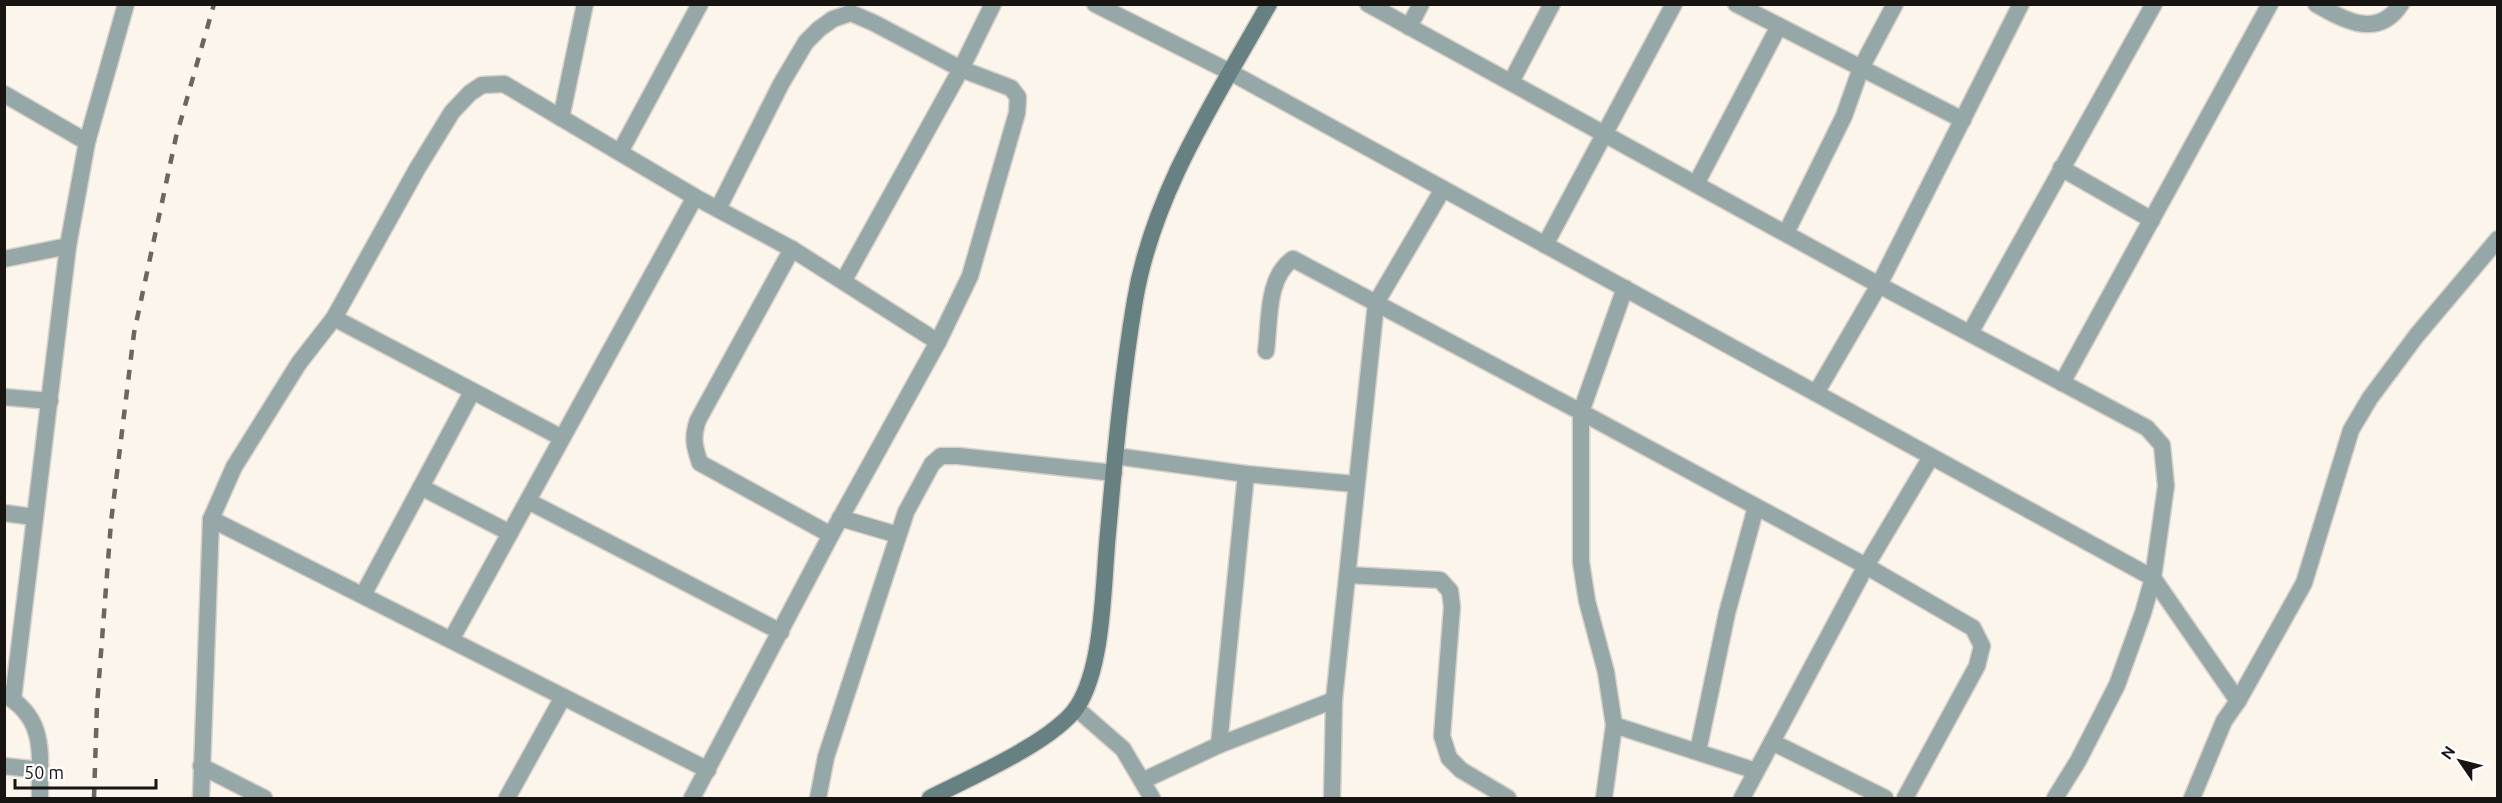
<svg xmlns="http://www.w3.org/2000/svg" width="2502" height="803" viewBox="0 0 2502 803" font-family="Ubuntu,sans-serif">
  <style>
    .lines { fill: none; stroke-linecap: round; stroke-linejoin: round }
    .minor-casing { stroke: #d7d1c9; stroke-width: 19 }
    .secondary-casing { stroke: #d7d1c9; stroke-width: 19 }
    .minor { stroke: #95a7a7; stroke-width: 16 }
    .secondary { stroke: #678081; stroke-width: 16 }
    .rail { stroke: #6b6661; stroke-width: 4.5; stroke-dasharray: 10 10; stroke-linecap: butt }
  </style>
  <rect width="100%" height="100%" fill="#fcf5ec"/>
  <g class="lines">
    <g class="minor-casing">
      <g id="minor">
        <polyline points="1095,4 1230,72 2153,578 2238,701 2224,721 2192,798"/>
        <polyline points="1368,4 1879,285 2147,428 2162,445 2166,486 2153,578 2143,613 2117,685 2078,761 2055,798"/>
        <polyline points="1736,4 1963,120"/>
        <path d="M2316,4C2345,21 2378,39 2401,4"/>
        <polyline points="1409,27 1421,4"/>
        <polyline points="1511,82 1552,4"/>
        <polyline points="4,94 87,142"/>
        <polyline points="561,118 585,4"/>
        <polyline points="620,152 700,4"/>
        <polyline points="2061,168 2152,220"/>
        <polyline points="1696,184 1779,26"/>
        <polyline points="1786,233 1844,116 1861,68 1895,4"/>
        <polyline points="1545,245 1674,4"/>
        <path d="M792,249L698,420C692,437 694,446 700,463L831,535"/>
        <polyline points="4,259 68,246"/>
        <polyline points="844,280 961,69 993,4"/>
        <polyline points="334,318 562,438"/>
        <polyline points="1970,333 2154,4"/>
        <path d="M1266,351C1270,322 1266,277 1293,259L1581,412L1866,566L1973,628L1982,646L1977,666L1905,798"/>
        <polyline points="2062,383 2270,4"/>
        <polyline points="1816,393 1879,285 2021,4"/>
        <polyline points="4,397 50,401"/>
        <polyline points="1115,456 1246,474 1355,484"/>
        <polyline points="421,487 510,533"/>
        <polyline points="528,501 781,632"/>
        <polyline points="4,513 34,517"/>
        <polyline points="840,518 898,535"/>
        <polyline points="211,519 708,770"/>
        <polyline points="1348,575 1440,580 1450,591 1452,607 1442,736 1449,758 1461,770 1508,798"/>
        <polyline points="363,595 472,392"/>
        <polyline points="451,640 695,197"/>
        <path d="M4,694C48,720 39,755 40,798"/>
        <polyline points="13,699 68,246 87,142 126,4"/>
        <polyline points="2238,701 2304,583 2351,430 2370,398 2417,335 2498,239"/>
        <polyline points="1076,708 1123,749 1152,798"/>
        <polyline points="1614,725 1756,771"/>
        <polyline points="1772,742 1885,798"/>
        <polyline points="1219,745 1246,474"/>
        <polyline points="1698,751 1727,613 1756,507"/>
        <polyline points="4,766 40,770"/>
        <polyline points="201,766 264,798"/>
        <polyline points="1142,781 1219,745 1334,700"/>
        <polyline points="201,798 211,519 234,467 299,363 334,318 417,169 452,112 470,93 482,85 504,84 695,197 792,249 938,342"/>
        <polyline points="507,798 563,697"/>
        <polyline points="692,798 831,535 938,342 970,276 1017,113 1018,97 1011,88 961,69 874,23 851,13 833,19 819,29 806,42 781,84 718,209"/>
        <polyline points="818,798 826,757 906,512 932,464 941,456 958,456 1114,473"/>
        <polyline points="1332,798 1334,700 1376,303 1443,189"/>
        <polyline points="1604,798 1614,725 1606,672 1587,601 1581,562 1581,412 1625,288"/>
        <polyline points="1742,798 1866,566 1931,457"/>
      </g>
    </g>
    <g class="secondary-casing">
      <path id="secondary" d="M930,798C969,778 1053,742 1077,707C1104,666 1103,583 1108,533C1115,455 1122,377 1135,300C1153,193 1216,98 1269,4"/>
    </g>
    <use href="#minor" class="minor"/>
    <use href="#secondary" class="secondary"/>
    <polyline class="rail" points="94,798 97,705 111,522 134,333 176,137 214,4"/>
  </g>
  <rect width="2502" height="803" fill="none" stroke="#171411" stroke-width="12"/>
  <g transform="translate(2460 761) rotate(305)" stroke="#ffffff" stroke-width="4.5" paint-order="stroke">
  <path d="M0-4.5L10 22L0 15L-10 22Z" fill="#171411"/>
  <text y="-9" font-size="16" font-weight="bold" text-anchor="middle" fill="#171411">N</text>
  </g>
  <path d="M15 779v9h141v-9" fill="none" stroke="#171411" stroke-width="3"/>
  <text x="24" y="779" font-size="18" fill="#171411" stroke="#ffffff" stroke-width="4.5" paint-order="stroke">50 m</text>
</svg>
